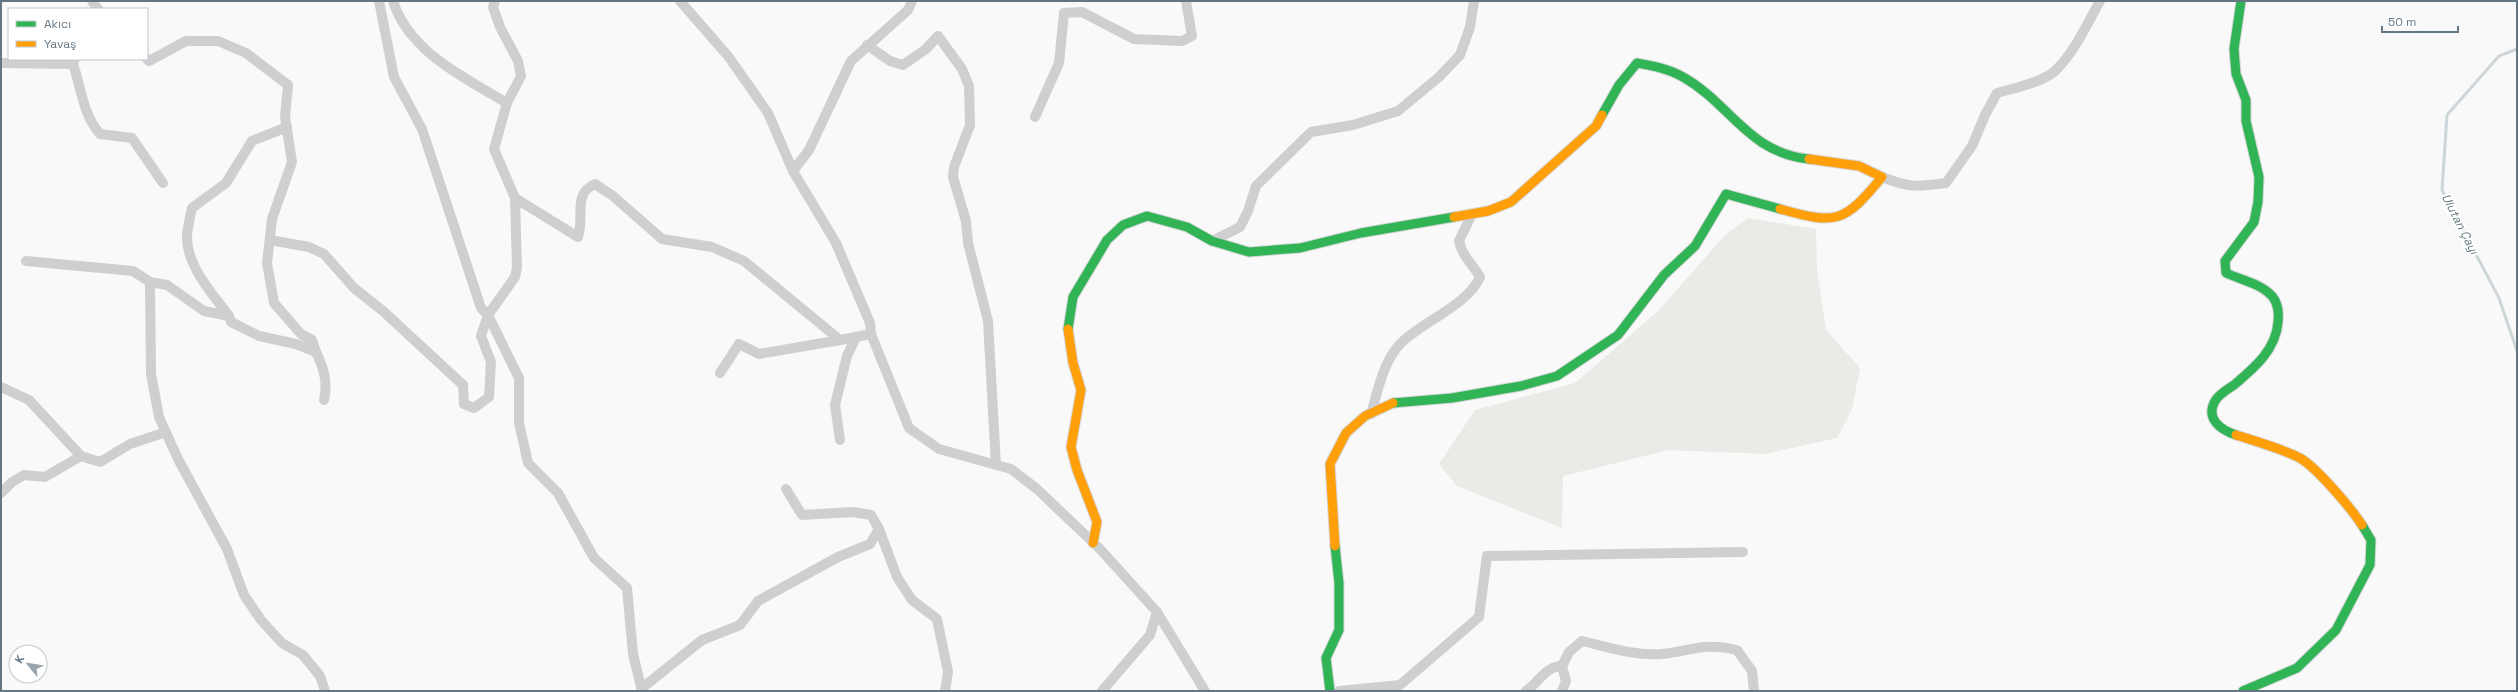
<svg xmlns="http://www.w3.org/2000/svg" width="2518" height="692" viewBox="0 0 2518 692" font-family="'Space Grotesk',sans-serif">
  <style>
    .green { fill: #e8ebe6 }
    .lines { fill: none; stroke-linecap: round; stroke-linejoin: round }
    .stream { stroke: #ced6d9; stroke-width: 3 }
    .fast-casing { stroke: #d5d6d7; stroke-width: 11 }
    .slow-casing { stroke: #d5d6d7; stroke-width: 11 }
    .street { stroke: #cecfd0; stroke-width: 10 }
    .fast { stroke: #30b455; stroke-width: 9 }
    .slow { stroke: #ff9f0a; stroke-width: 9 }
    .labels { text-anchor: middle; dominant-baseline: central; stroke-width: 4; stroke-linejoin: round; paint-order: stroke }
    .water-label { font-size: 12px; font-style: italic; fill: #60757c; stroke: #fff }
  </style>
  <rect width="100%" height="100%" fill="#f9f9f9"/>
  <polygon class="green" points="1748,218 1816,229 1817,270 1826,330 1860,368 1852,409 1837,438 1765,454 1669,450 1563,476 1562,528 1457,486 1439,464 1475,410 1575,383 1658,311 1725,235"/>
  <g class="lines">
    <polyline class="stream" points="2517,49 2499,56 2447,115 2442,190 2499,298 2517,351"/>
    <g class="fast-casing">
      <g id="fast">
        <path d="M1602,115L1619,85L1637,63C1654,66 1669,69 1683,77C1731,104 1748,153 1809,159"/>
        <polyline points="1068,329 1073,297 1107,240 1123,225 1147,216 1187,227 1212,241 1249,252 1300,248 1361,233 1454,217"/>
        <polyline points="1393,403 1452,398 1521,386 1557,376 1618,335 1664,275 1695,246 1726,194 1780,209"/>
        <path d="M2236,435C2221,430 2205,419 2215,401C2219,394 2228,389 2234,385C2254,368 2276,350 2278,322C2279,313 2278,303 2272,296C2260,283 2241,280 2226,273L2225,261L2254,222L2258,202L2259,177L2246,121V100L2236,74L2234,49L2241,1"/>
        <polyline points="1330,691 1326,658 1339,630 1339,583 1335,546"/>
        <polyline points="2243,691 2297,668 2336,630 2370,565 2371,540 2362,525"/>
      </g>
    </g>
    <g class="slow-casing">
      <g id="slow">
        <path d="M1780,209C1837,225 1844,223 1882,177L1859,166L1809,159"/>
        <polyline points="1454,217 1488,211 1511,202 1596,126 1602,115"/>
        <polyline points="1068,329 1073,363 1081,390 1071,447 1077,470 1097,522 1093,543"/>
        <path d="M2236,435C2258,442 2280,448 2300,458C2317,468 2351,508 2362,525"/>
        <polyline points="1335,546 1330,464 1346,433 1365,416 1393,403"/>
      </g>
    </g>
    <g class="street">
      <polyline points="92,1 98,9"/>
      <polyline points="379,1 394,77 422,129 481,308 488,315 519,378 519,423 528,463 558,493 594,558 627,588 633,654 642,691"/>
      <path d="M393,1C409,52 465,78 507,103"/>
      <polyline points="680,1 728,56 768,113 793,171 836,243 870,323 871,334 909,428 939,449 1011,469 1037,489 1100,549 1157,612 1205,691"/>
      <polyline points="867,45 890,61 903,65 926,49 938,36 962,69 969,86 970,125 954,167 953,177 966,221 968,243 988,321 996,465"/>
      <path d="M75,59L73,64C81,87 83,115 100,134L132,138L163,183"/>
      <polyline points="1,63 73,64"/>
      <polyline points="1035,117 1059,63 1064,13 1082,12 1134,39 1182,41 1192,36 1186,1"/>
      <polyline points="793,171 809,150 851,61 908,10 912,1"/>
      <path d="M1882,177C1910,188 1917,187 1946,183L1972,146L1985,115L1997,93C2012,89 2043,82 2055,71C2074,53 2087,24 2100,1"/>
      <path d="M515,198L578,237C585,216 572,194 595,184L613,196L662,239L712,247L744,261L840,340L871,334"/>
      <polyline points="270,240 309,247 324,254 354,288 383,311 463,385 464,404 474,408 489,397 491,362 481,336 488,315 515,277 517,268 515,198 494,149 507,103 521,76 518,61 500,27 493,7 495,1"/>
      <polyline points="1212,241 1240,227 1248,211 1256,186 1311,132 1353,125 1398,111 1439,77 1460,55 1470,27 1474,1"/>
      <polyline points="26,261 133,271 150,282 167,285 204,311 229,316 231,322 259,336 296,344 316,352 312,340 301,334 274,303 267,263 272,219 292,162 285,117 288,85 246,53 218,41 186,41 149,61 147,59"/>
      <polyline points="150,282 151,374 159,417 178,459 227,549 244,595 261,620 282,643 303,655 320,676 325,691"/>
      <path d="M229,316C212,293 186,266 187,235C188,226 190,217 192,208L226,183L252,141L287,127"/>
      <path d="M316,352C324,369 328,382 324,400"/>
      <polyline points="720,373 739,344 759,354 840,340"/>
      <polyline points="1,387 29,400 81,456 100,462 130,444 166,432"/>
      <path d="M1371,414C1378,391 1383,361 1401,343C1422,322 1468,305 1480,277C1472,263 1463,258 1459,241L1472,214"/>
      <polyline points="840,440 835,405 847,356 856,337"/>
      <polyline points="1,493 12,482 24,475 45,477 81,456"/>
      <polyline points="879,529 897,577 912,600 937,619 948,672 945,691"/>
      <path d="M1562,666L1569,652L1582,641C1607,647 1635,656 1661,654C1692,651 1703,642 1737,650L1752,671L1754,691"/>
      <polyline points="641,689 702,640 740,625 758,601 838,557 870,544 879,529 871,515 853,512 802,515 786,489"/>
      <polyline points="1102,691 1150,635 1157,612"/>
      <polyline points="1339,691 1400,685 1479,617 1487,556 1743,552"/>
      <path d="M1526,691C1538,683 1546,666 1562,666L1566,681L1562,691"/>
    </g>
    <use href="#fast" class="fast"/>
    <use href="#slow" class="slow"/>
  </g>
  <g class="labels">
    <g class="water-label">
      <text transform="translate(2460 224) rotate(63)">Ulutan Çayı</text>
    </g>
  </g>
  <rect width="2518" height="692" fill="none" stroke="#657683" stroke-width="4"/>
  <rect x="8" y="8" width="140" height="52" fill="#ffffff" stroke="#c1c8cd"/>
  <rect x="16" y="21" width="20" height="6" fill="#30b455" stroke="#c1c8cd"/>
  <text x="44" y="28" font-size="12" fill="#657683">Akıcı</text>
  <rect x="16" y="41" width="20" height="6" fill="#ff9f0a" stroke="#c1c8cd"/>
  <text x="44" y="48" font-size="12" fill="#657683">Yavaş</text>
  <g transform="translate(28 664) rotate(300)"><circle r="19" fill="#ffffff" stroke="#c1c8cd"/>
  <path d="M0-3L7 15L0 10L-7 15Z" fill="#99a4ac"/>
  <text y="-6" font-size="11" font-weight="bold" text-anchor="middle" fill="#657683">K</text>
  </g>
  <path d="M2382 26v6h76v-6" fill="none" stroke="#657683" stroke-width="2"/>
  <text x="2388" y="26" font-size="12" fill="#657683" stroke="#ffffff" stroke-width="3" paint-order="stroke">50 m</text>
</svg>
